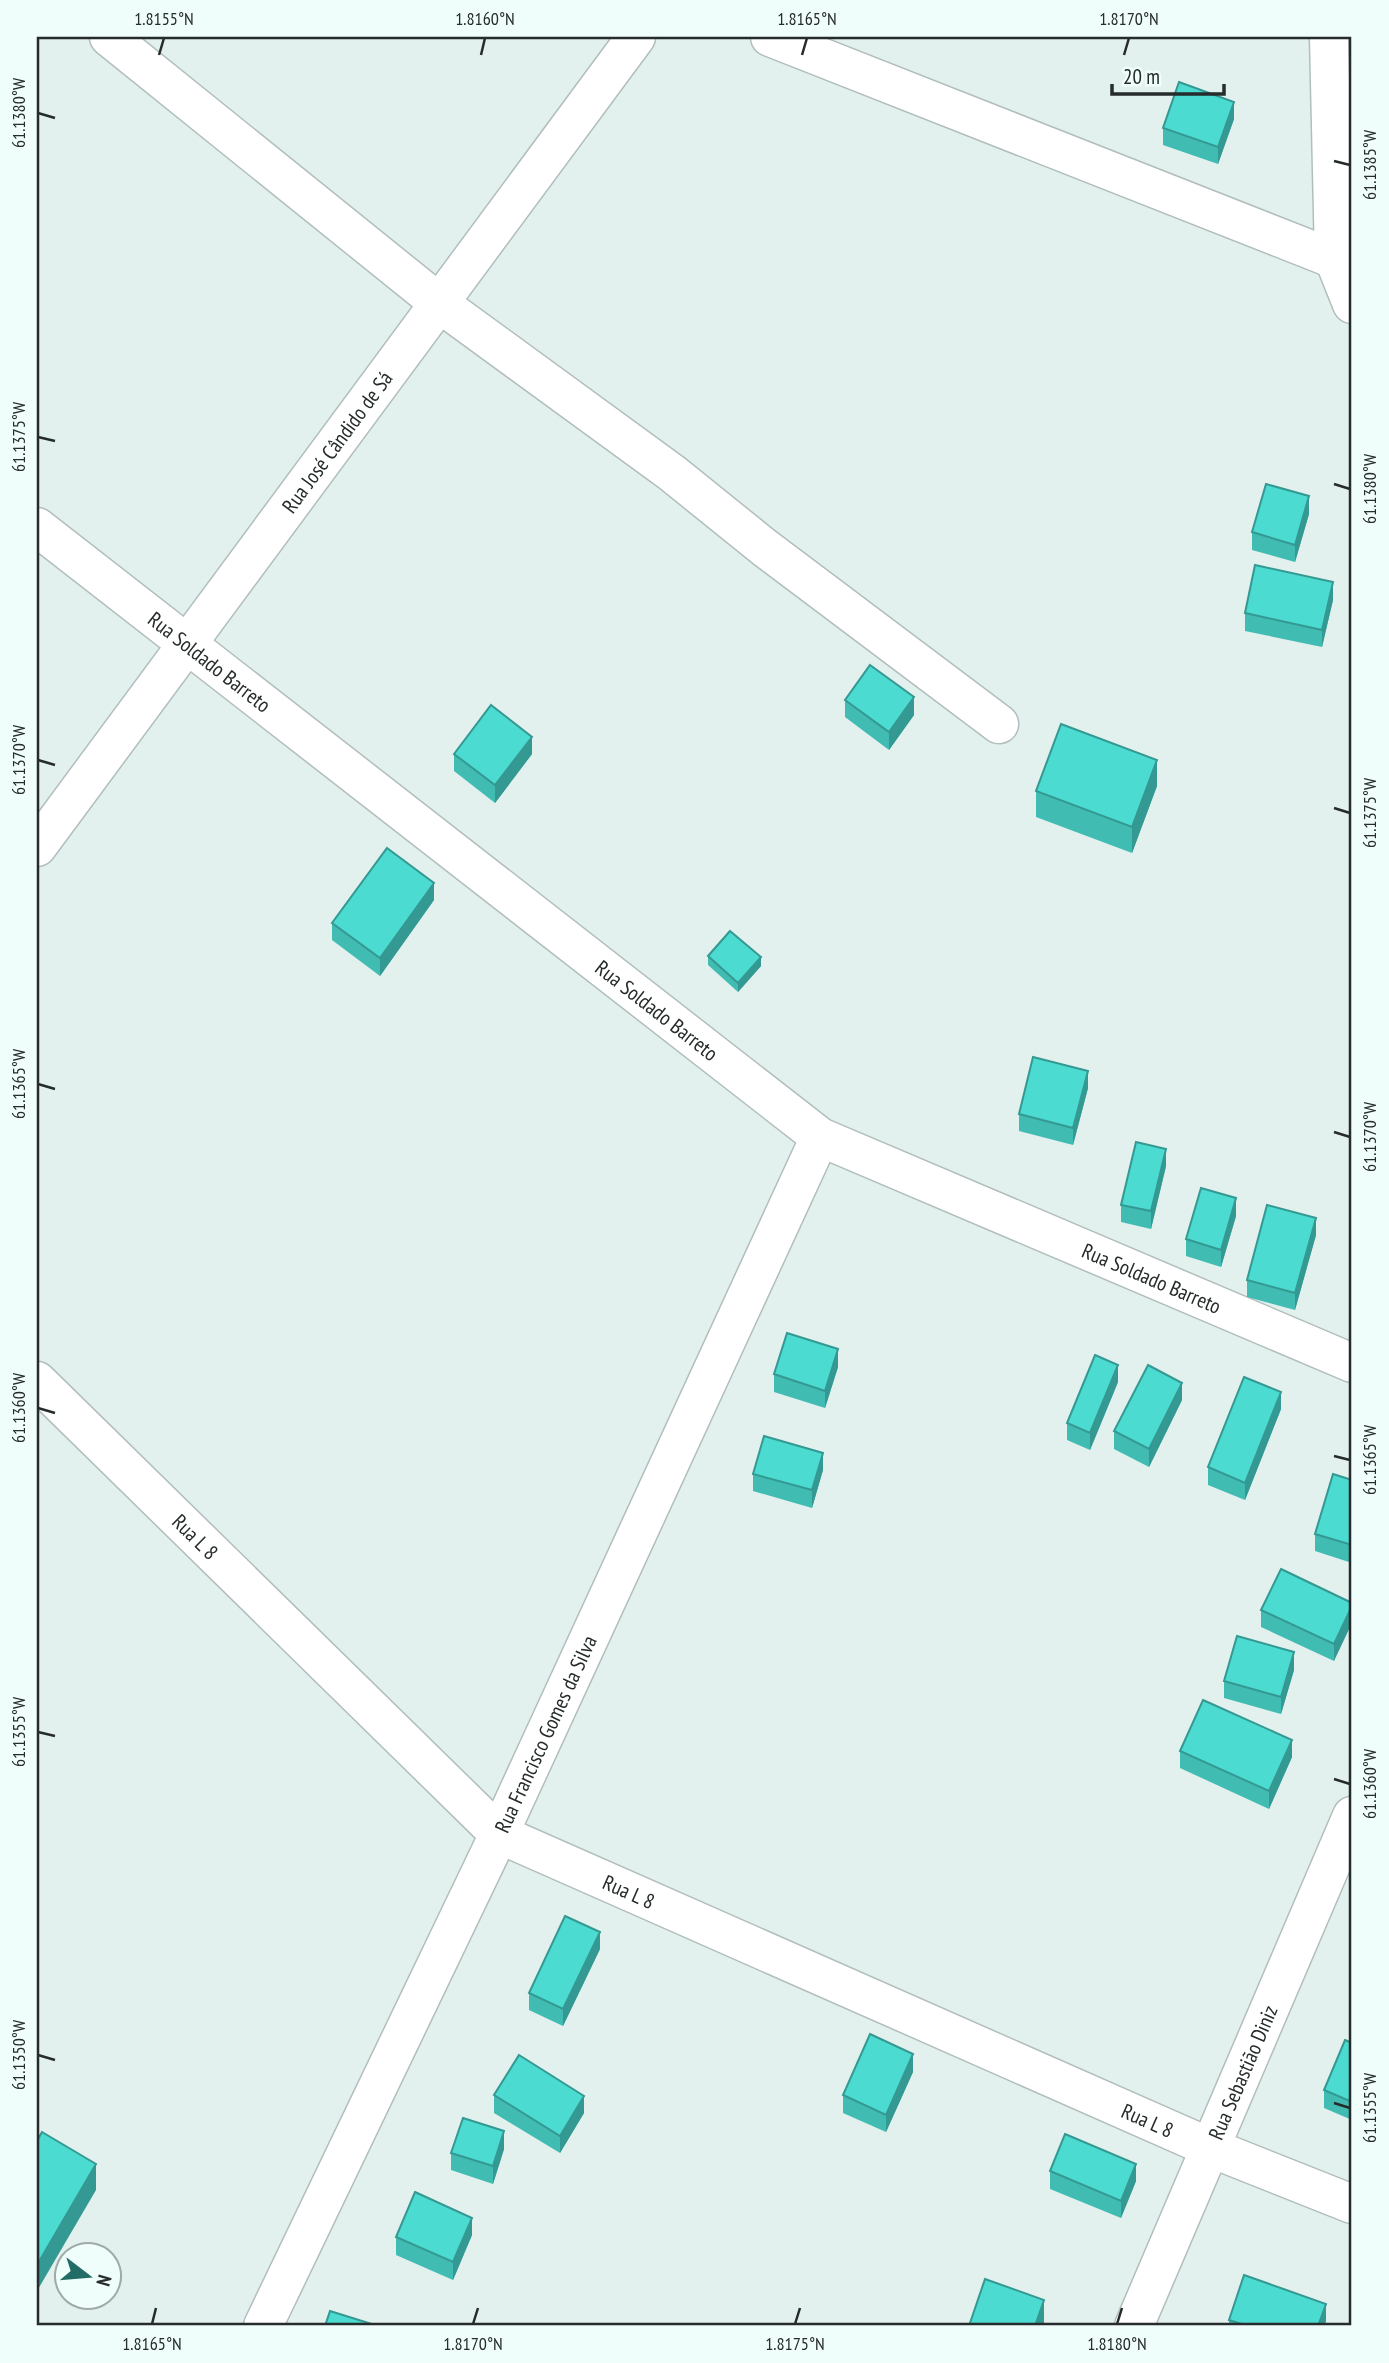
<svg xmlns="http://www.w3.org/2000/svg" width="1389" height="2363" viewBox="0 0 1389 2363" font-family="'PT Sans Narrow',sans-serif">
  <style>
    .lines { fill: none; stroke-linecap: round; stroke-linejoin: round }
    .street-casing { stroke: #b1bebd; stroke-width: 41 }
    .street { stroke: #fff; stroke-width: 38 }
    .wall { fill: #40bcb3 }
    .shaded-wall { fill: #349992 }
    .building { fill: #4bdbd0; stroke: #349992; stroke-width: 2 }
    .ticks { fill: none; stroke: #262b2b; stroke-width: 2.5 }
    .labels { text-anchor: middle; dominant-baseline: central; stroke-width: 6; stroke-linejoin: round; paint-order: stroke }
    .street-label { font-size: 21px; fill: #262b2b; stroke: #effdfb }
    .neatline { fill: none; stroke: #262b2b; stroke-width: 2.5 }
    .ticks-label { font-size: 18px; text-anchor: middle; fill: #262b2b }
  </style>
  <rect width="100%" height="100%" fill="#e2f0ee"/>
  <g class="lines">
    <g class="street-casing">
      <g id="street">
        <polyline points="109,37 439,303 672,473 765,548 999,724"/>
        <polyline points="770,37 1334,259"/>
        <polyline points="1329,37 1334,259 1352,304"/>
        <path id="s1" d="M37,527L820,1137L1352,1363"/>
        <path id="s2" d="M37,847L636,37"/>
        <path id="s3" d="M37,1381L499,1834L1211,2148L1352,2204"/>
        <path id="s4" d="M263,2326L499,1834L820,1137"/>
        <path id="s5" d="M1134,2326L1352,1816"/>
      </g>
    </g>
    <use href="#street" class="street"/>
  </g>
  <g class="wall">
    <polygon points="1234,119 1218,164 1163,145 1163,128"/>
    <polygon points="1309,514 1295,562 1252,550 1252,532"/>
    <polygon points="1333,600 1322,647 1245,631 1245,613"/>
    <polygon points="845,700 914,715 889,750 845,717"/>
    <polygon points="454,754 532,754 495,803 454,771"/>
    <polygon points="1157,786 1132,853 1036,817 1036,791"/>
    <polygon points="434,900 380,976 332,940 332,923"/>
    <polygon points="708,956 761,966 738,992 708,965"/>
    <polygon points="1088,1088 1073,1145 1019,1131 1019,1114"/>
    <polygon points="1166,1166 1151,1229 1121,1222 1121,1205"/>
    <polygon points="1236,1216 1221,1267 1186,1256 1186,1239"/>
    <polygon points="1316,1235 1295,1310 1247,1297 1247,1280"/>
    <polygon points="838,1367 825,1408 774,1392 774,1374"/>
    <polygon points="1118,1382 1090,1450 1067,1440 1067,1423"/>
    <polygon points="1182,1400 1149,1467 1114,1449 1114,1431"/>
    <polygon points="1281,1409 1245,1500 1208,1485 1208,1467"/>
    <polygon points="823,1470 812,1508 753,1491 753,1474"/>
    <polygon points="1352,1480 1352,1563 1315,1551 1315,1534"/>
    <polygon points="1352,1603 1334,1661 1261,1627 1261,1610"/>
    <polygon points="1294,1670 1281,1714 1224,1698 1224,1681"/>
    <polygon points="1180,1751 1292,1757 1269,1809 1180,1768"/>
    <polygon points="600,1949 563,2026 529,2010 529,1993"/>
    <polygon points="1352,2043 1352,2120 1324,2108 1324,2090"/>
    <polygon points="913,2072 886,2132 843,2113 843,2095"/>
    <polygon points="494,2095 584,2113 560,2153 494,2113"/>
    <polygon points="504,2149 493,2184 451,2170 451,2153"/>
    <polygon points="1050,2171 1136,2181 1121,2218 1050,2189"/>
    <polygon points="472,2235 453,2280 396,2255 396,2237"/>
    <polygon points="1229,2320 1326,2321 1324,2326 1229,2326"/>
  </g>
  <g class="shaded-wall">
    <polygon points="1234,102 1234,119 1218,164 1218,147"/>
    <polygon points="1309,496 1309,514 1295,562 1295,545"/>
    <polygon points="1333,582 1333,600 1322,647 1322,630"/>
    <polygon points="914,697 914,715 889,750 889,732"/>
    <polygon points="532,737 532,754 495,803 495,785"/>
    <polygon points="1157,760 1157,786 1132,853 1132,827"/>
    <polygon points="434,883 434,900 380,976 380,958"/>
    <polygon points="761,957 761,966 738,992 738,983"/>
    <polygon points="1088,1071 1088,1088 1073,1145 1073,1128"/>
    <polygon points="1166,1149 1166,1166 1151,1229 1151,1211"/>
    <polygon points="1236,1198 1236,1216 1221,1267 1221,1250"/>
    <polygon points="1316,1218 1316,1235 1295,1310 1295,1293"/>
    <polygon points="838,1349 838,1367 825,1408 825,1391"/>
    <polygon points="1118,1365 1118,1382 1090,1450 1090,1433"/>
    <polygon points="1182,1383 1182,1400 1149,1467 1149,1449"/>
    <polygon points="1281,1392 1281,1409 1245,1500 1245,1483"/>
    <polygon points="823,1453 823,1470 812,1508 812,1490"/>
    <polygon points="1352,1606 1352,1623 1334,1661 1334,1644"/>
    <polygon points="1294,1652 1294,1670 1281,1714 1281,1697"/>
    <polygon points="1292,1740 1292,1757 1269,1809 1269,1791"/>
    <polygon points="600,1932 600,1949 563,2026 563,2009"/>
    <polygon points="913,2054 913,2072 886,2132 886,2115"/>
    <polygon points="584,2096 584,2113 560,2153 560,2136"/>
    <polygon points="504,2131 504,2149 493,2184 493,2166"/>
    <polygon points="96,2164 96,2190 37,2291 37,2265"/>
    <polygon points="1136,2164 1136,2181 1121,2218 1121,2201"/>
    <polygon points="472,2218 472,2235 453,2280 453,2262"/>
    <polygon points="1044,2300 1044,2326 1035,2326"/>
    <polygon points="1326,2304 1326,2321 1324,2326 1318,2326"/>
  </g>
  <g class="building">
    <polygon points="1179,82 1234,102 1218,147 1163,128"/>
    <polygon points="1266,484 1309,496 1295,545 1252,532"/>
    <polygon points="1255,565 1333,582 1322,630 1245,613"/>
    <polygon points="870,665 914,697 889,732 845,700"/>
    <polygon points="491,705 532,737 495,785 454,754"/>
    <polygon points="1061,724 1157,760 1132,827 1036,791"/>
    <polygon points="387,848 434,883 380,958 332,923"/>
    <polygon points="730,931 761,957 738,983 708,956"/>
    <polygon points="1033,1057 1088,1071 1073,1128 1019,1114"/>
    <polygon points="1136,1142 1166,1149 1151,1211 1121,1205"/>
    <polygon points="1201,1188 1236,1198 1221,1250 1186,1239"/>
    <polygon points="1267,1205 1316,1218 1295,1293 1247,1280"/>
    <polygon points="787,1333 838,1349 825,1391 774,1374"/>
    <polygon points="1095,1355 1118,1365 1090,1433 1067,1423"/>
    <polygon points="1148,1365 1182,1383 1149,1449 1114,1431"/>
    <polygon points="1244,1377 1281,1392 1245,1483 1208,1467"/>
    <polygon points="764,1436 823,1453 812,1490 753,1474"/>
    <polygon points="1333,1474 1352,1480 1352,1545 1315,1534"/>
    <polygon points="1281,1569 1352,1603 1352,1606 1334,1644 1261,1610"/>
    <polygon points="1237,1636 1294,1652 1281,1697 1224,1681"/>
    <polygon points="1203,1700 1292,1740 1269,1791 1180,1751"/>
    <polygon points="565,1916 600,1932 563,2009 529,1993"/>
    <polygon points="870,2034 913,2054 886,2115 843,2095"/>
    <polygon points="1345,2040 1352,2043 1352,2102 1324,2090"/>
    <polygon points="519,2055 584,2096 560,2136 494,2095"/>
    <polygon points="463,2118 504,2131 493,2166 451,2153"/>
    <polygon points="42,2132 96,2164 37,2265 37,2141"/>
    <polygon points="1065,2134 1136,2164 1121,2201 1050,2171"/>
    <polygon points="415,2192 472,2218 453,2262 396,2237"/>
    <polygon points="1244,2275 1326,2304 1318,2326 1248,2326 1229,2320"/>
    <polygon points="985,2279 1044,2300 1035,2326 969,2326"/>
    <polygon points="330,2311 378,2326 325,2326"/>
  </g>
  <path class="ticks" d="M159,55L164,38M481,55L485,38M802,55L807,38M1124,55L1129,38M38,113L55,118M1334,161L1350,165M38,437L55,441M1334,484L1350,489M38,760L55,765M1334,808L1350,813M38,1084L55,1089M1334,1132L1350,1137M38,1408L55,1413M1334,1456L1350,1460M38,1732L55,1736M1334,1779L1350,1784M38,2055L55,2060M1334,2103L1350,2108M152,2324L156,2308M473,2324L478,2308M795,2324L800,2308M1117,2324L1122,2308"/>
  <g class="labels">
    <g class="street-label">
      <text stroke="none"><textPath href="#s2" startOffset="504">Rua José Cândido de Sá</textPath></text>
      <text stroke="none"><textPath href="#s1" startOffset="219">Rua Soldado Barreto</textPath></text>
      <text stroke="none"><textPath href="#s1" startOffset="786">Rua Soldado Barreto</textPath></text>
      <text stroke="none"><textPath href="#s1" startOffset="1353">Rua Soldado Barreto</textPath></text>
      <text stroke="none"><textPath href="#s3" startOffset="222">Rua L 8</textPath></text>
      <text stroke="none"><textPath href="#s4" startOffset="656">Rua Francisco Gomes da Silva</textPath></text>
      <text stroke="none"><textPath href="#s3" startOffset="789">Rua L 8</textPath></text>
      <text stroke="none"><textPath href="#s5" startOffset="276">Rua Sebastião Diniz</textPath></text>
      <text stroke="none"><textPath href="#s3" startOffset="1356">Rua L 8</textPath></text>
    </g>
  </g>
  <rect width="1389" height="2363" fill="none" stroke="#effdfb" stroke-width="77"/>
  <g transform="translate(88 2276) rotate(106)"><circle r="33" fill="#effdfb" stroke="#9fa9a8" stroke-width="2"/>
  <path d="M0-5L12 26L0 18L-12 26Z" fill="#216c66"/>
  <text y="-10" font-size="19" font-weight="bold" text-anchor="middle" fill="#262b2b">N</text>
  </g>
  <path d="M1112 84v10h112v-10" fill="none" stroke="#262b2b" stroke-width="3.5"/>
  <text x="1123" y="84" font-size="21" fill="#262b2b" stroke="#effdfb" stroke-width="5" paint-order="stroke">20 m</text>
  <rect x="38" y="38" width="1312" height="2286" class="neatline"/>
  <g class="ticks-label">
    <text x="164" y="25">1.8155°N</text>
    <text x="485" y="25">1.8160°N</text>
    <text x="807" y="25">1.8165°N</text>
    <text x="1129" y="25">1.8170°N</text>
    <text transform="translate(19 113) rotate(-90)" y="6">61.1380°W</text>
    <text transform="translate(1370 165) rotate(-90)" y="6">61.1385°W</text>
    <text transform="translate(19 437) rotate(-90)" y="6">61.1375°W</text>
    <text transform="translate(1370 489) rotate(-90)" y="6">61.1380°W</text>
    <text transform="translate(19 760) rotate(-90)" y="6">61.1370°W</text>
    <text transform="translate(1370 813) rotate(-90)" y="6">61.1375°W</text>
    <text transform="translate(19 1084) rotate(-90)" y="6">61.1365°W</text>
    <text transform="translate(1370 1137) rotate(-90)" y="6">61.1370°W</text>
    <text transform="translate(19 1408) rotate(-90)" y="6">61.1360°W</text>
    <text transform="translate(1370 1460) rotate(-90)" y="6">61.1365°W</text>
    <text transform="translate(19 1732) rotate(-90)" y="6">61.1355°W</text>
    <text transform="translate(1370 1784) rotate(-90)" y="6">61.1360°W</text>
    <text transform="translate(19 2055) rotate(-90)" y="6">61.1350°W</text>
    <text transform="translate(1370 2108) rotate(-90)" y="6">61.1355°W</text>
    <text x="152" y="2350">1.8165°N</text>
    <text x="473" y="2350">1.8170°N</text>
    <text x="795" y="2350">1.8175°N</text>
    <text x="1117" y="2350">1.8180°N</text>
  </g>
</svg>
